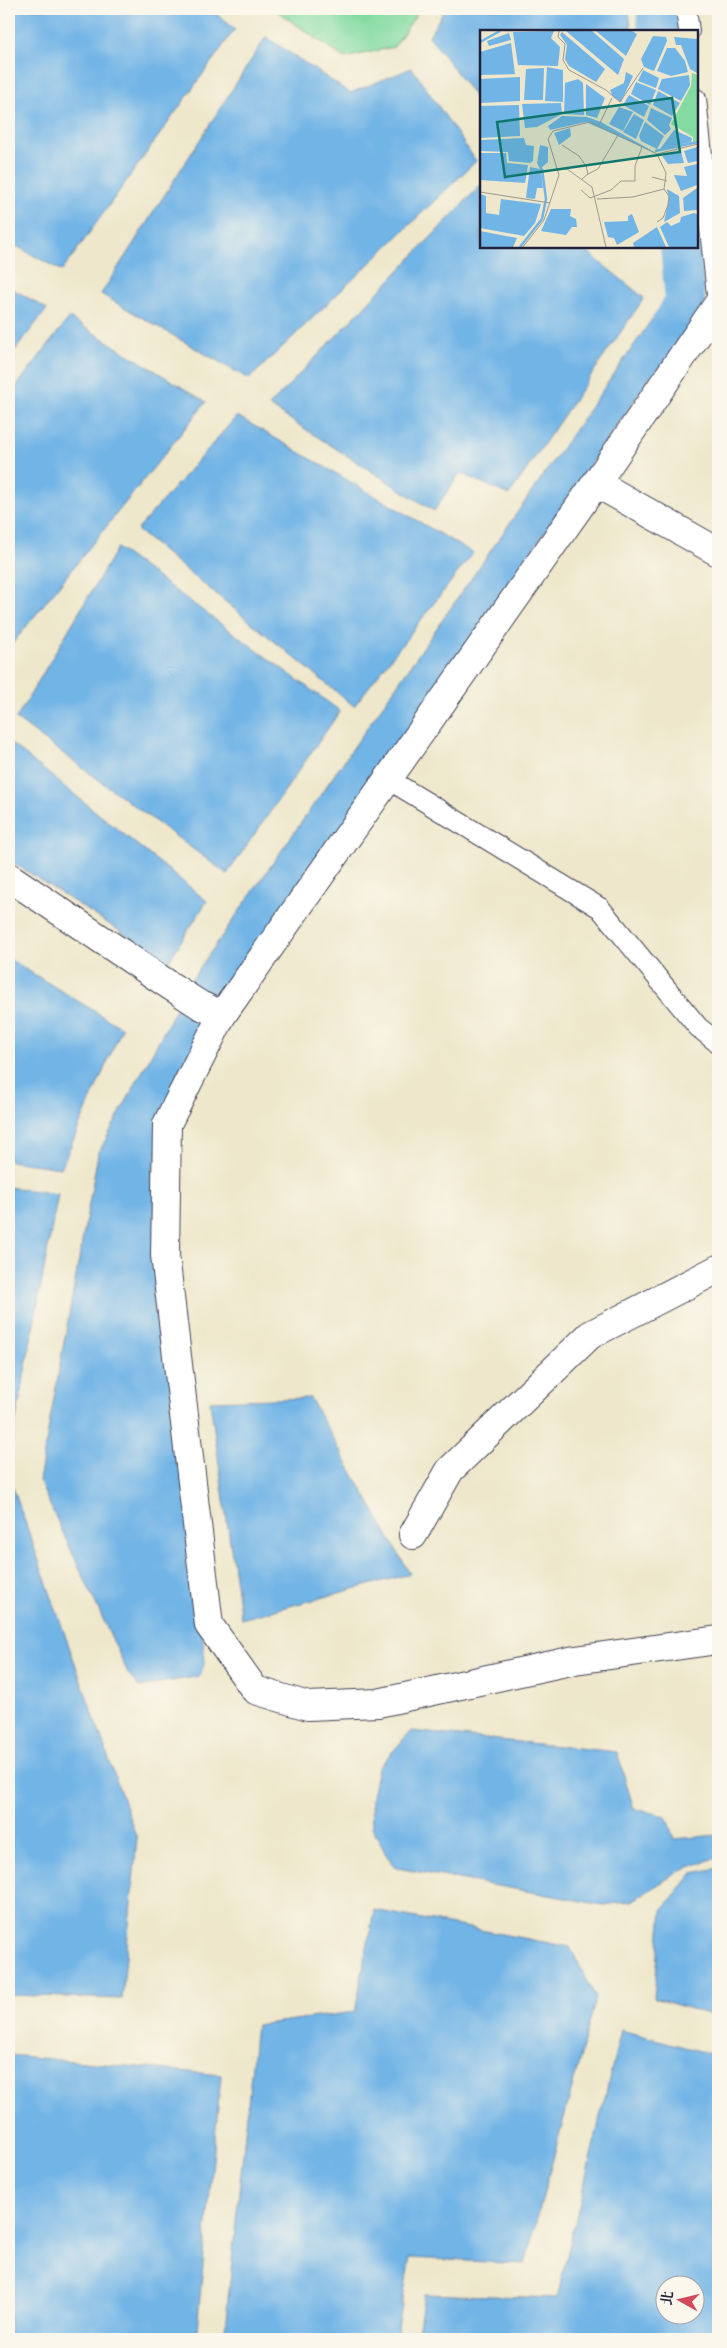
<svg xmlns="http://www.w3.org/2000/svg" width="727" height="2348" viewBox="0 0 727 2348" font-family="Alegreya,'Noto Serif TC',serif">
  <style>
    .green { fill: #83dba1; stroke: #527e6e }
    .water { fill: #71b4e6; stroke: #4a6b90; fill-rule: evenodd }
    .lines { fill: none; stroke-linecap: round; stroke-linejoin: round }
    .canal { stroke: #71b4e6; stroke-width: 40 }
    .lane-casing { stroke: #414051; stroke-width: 22 }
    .street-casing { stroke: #414051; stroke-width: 30 }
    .lane { stroke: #fff; stroke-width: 20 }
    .street { stroke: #fff; stroke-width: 28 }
    .inset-river { fill: none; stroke: #71b4e6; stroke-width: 2.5 }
    .inset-road { fill: none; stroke: #9c9891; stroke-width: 1 }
    .view { fill: #0f766e; fill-opacity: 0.15; stroke: #0f766e; stroke-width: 2.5 }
    .inset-edge { fill: none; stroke: #22223b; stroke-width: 2.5 }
  </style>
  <rect width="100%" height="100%" fill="#fbf7ec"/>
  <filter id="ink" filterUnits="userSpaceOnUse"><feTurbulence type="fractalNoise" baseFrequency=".02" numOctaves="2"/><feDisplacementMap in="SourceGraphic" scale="10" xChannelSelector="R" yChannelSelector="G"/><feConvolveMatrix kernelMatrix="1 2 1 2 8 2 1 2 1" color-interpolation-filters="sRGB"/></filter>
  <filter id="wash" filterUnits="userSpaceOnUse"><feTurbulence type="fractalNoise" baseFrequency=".0096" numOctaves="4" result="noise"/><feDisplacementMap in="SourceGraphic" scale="20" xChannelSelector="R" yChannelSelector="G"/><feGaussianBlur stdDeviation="1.12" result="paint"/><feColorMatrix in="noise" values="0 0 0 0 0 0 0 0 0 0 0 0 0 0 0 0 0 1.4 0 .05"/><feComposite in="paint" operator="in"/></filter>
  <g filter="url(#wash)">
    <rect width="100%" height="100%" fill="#eee7cb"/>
    <polygon class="green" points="274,9 420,9 394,47 344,58"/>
    <g class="water">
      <polygon points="9,9 210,9 235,29 62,271 9,242"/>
      <polygon points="445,9 629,9 631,31 481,31 481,105 429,36"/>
      <polygon points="266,37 350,93 412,68 476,161 249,379 101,294"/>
      <polygon points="481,185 481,246 580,246 644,298 509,495 460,473 434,511 269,406"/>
      <polygon points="9,287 47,309 9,358"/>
      <polygon points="662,305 694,312 178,1072 152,1173 205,1661 200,1676 139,1687 128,1673 39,1481 98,1154 192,979"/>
      <polygon points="69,318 206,402 9,648 9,396"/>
      <polygon points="237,416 473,553 354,706 137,530"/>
      <polygon points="117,548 340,711 227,874 16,719"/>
      <polygon points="9,742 207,901 168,962 9,860"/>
      <polygon points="9,959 122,1028 61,1168 9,1161"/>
      <polygon points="9,1187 58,1194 10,1452 9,1452"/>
      <polygon points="310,1398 410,1574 241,1619 210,1401"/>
      <polygon points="9,1482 11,1482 137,1839 122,1999 9,1995"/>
      <polygon points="411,1731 617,1752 634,1809 666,1816 674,1839 718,1835 718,1857 681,1870 632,1901 604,1905 397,1868 387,1856 372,1827 371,1801 378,1768"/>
      <polygon points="718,1868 718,2017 654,1998 662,1910 693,1873"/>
      <polygon points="374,1910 570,1947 596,1998 525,2264 410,2258 396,2339 224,2339 256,2025 355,2012"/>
      <path d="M621,2030L718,2056V2339H417L424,2294L557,2298ZM664,2286H694V2316H664Z"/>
      <polygon points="9,2055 221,2075 196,2339 9,2339"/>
    </g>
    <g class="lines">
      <g class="canal">
        <polyline points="656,9 658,31"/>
        <polyline points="652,355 668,332 685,301 680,246"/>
      </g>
    </g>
  </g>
  <g filter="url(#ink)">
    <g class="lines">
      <g class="lane-casing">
        <g id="lane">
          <polyline points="686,9 689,31"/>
          <polyline points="696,99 718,304"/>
          <polyline points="388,779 600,908 698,1027 718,1043"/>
        </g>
      </g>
      <g class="street-casing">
        <g id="street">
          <polyline points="718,304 596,483 222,1015 167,1124 165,1255 209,1625 255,1690 308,1706 378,1703 575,1660 718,1640"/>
          <polyline points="596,483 718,552"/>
          <polyline points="9,877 166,983 200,1005 222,1015"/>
          <polyline points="413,1535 450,1470 590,1335 718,1269"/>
        </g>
      </g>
      <use href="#lane" class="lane"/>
      <use href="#street" class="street"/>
    </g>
  </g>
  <g transform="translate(480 30)">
    <rect width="218" height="218" fill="#eee7cb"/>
    <path d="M212,43L218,45L217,111L213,112V107L191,94L211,56Z" fill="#83dba1"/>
    <path d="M74,1L71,8L80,17L78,36L38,35L33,2ZM86,1H112L144,29L138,45ZM116,1H152L157,4L146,26ZM82,2L125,39L116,52L89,36L85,29L87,15L80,5ZM29,3L31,10L9,16L7,11ZM173,6L186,7L187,11L174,41L164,37L161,29ZM194,7L217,9V43L210,39L201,15H196ZM31,13L35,44L0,45V22ZM187,18H195L205,31L208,42L191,46L177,41ZM67,37L83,40V72L65,71ZM64,38L63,70H44L46,39ZM163,40L179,48L176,58L158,51ZM146,42L153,46L141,72L133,67L130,60L144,53ZM209,45L210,55L201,71L178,59L182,49ZM40,47V71L0,73V49ZM98,49L103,53L104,85L84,84L85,53ZM156,52L176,60L170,75L151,64ZM106,54L125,68L117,88L106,85ZM178,61L200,73L192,86L173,75ZM149,65L169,76L164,87L143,75ZM81,73L82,84L57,97L45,98L42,74ZM39,75L40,106L0,108V76ZM139,77L153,82L143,101L129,94ZM171,78L192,88L189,95L191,99L185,105L167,90ZM154,84L164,90L156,109L143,102ZM82,86L107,87L121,92L176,123L106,92L70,100L68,96ZM165,92L184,106L177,119L161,111L159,106ZM90,98L91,106L79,115L74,103ZM194,100L212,108L211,112L180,119ZM44,108L46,115L54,116L53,131L50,133L29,131L28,122L0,121V110ZM60,115L68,117V132L62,137L63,142L61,140L63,158H57L55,169L46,168L50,137L60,139L57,133ZM217,117V131L208,133L204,121ZM201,122L204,133L188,134L182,126ZM0,123H26L27,133L48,135L45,153L0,150ZM217,134V155L201,161L194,145L207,146L204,137ZM217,158V180L204,181L203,168ZM187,159L199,166L200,183L184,192L189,169ZM0,164L6,166V183L19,185L21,169L61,174L55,193L44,206L0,198ZM71,179H91L90,186L96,189L97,197H92L86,205L61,201ZM214,183L217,184V217H189L180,197L187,192L191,196L200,192L201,187ZM152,184L159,202L137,215L134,208L128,207L124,192L148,191V186ZM177,197L186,217H154L153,213ZM0,201L37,208L33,217H0Z" fill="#71b4e6"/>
    <path class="inset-river" d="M0,12L20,1M175,121L218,112M40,217L62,189L66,169L62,139"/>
    <path class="inset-road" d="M79,1L78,7L85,14L83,30L89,40L126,60L140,72L163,38M119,95L132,68M82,115L99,126L106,136L108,144L102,149M177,124L218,114M78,140L87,139L112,157L126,217M108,144L118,139L138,105M172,147L187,151M101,160L110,168L131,160L141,151H155V136L162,117M0,162L70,173M177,192L183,188L188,175L189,166L184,159M43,217L64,190L79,145L68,109L73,101L110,92L177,124L186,143L184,159L153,167L117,169"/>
    <path class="view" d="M192,68L200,122L25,147L17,92Z"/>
    <rect width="218" height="218" class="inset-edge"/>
  </g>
  <rect width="727" height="2348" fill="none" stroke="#fbf7ec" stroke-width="30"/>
  <g transform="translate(680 2300) rotate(278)"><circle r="24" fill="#fbf7ec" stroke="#a4a2a5"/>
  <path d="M0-4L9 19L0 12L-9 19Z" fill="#d1495b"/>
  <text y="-8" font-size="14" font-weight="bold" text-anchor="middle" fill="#22223b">北</text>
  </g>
</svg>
